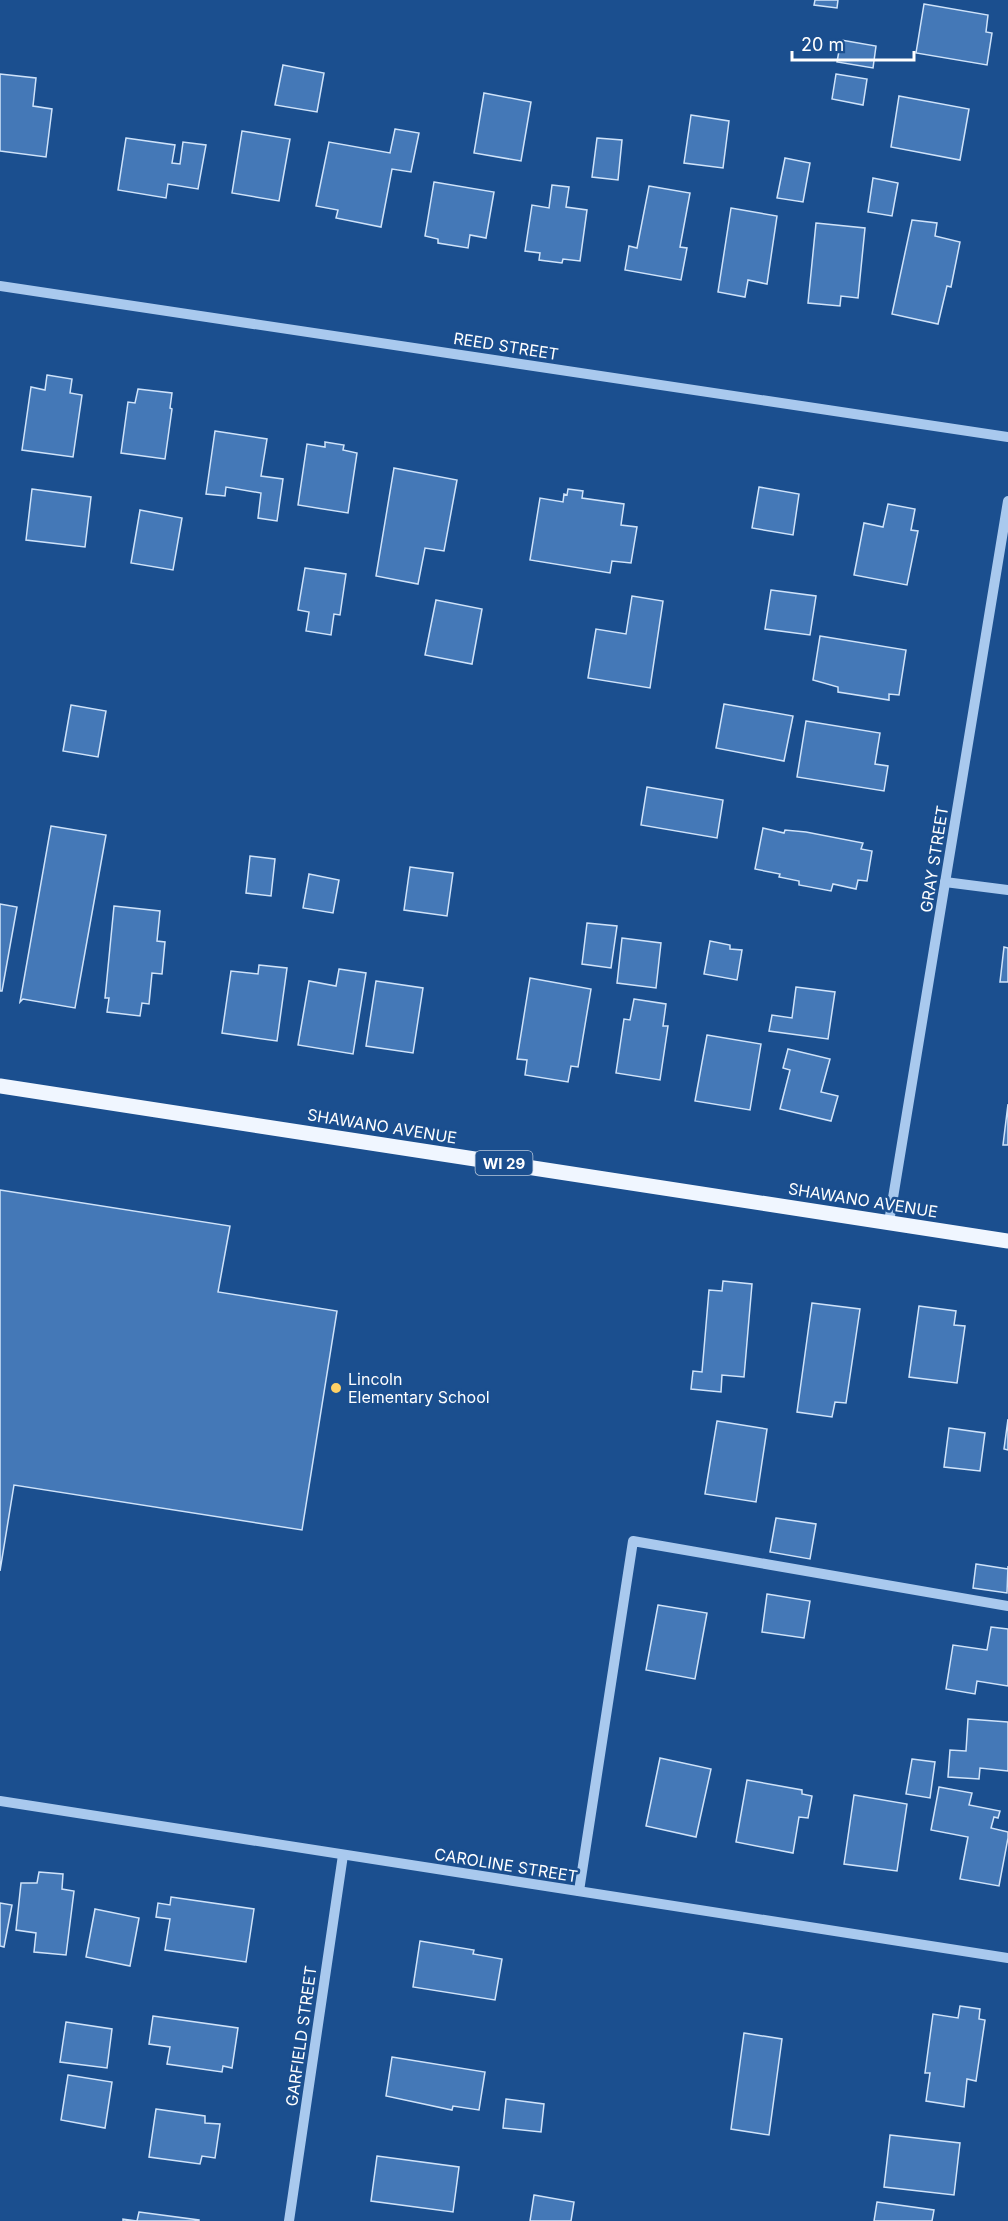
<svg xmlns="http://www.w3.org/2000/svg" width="1008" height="2221" viewBox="0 0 1008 2221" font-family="Inter,sans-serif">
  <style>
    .building { fill: #4478b7; stroke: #cfe3fa; stroke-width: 1.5 }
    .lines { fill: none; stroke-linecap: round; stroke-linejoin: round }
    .minor { stroke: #a9c9ee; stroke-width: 10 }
    .major { stroke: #f0f6ff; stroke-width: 15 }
    .poi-dot { fill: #ffd166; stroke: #1b4f8f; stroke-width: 2 }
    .labels { text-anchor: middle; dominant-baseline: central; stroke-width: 5; stroke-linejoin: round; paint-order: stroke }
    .shield { fill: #1b4f8f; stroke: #bbcadd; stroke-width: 1.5 }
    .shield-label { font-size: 15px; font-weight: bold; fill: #fff }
    .street-label { font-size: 16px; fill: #fff; stroke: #1b4f8f }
    .poi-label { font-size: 16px; fill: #fff; stroke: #1b4f8f; text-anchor: start }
  </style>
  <rect width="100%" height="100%" fill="#1b4f8f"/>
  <g class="building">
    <polygon points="815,0 838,0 837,8 814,5"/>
    <polygon points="924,4 988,15 986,32 992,33 987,65 916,53"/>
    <polygon points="841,40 876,46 873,68 837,62"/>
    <polygon points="283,65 324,73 317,112 275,105"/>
    <polygon points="0,74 36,78 33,106 52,109 46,157 0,151"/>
    <polygon points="836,74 867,79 863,105 832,99"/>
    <polygon points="484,93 531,102 521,161 474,153"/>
    <polygon points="899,96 969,109 960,160 891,147"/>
    <polygon points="691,115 729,121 723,168 684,163"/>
    <polygon points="395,129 419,133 411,172 392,169 381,227 336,218 338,210 316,206 329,142 390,153"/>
    <polygon points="242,131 290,139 279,201 232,193"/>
    <polygon points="126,138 175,145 172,163 180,164 183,142 206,145 198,189 168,184 166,198 118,190"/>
    <polygon points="597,138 622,140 618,180 592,177"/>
    <polygon points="785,158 810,163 803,202 777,198"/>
    <polygon points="873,178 898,183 892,216 868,212"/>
    <polygon points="434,182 494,192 486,238 470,235 468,248 438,243 438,239 425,236"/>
    <polygon points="552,185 569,187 566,207 587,210 580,261 563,259 562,263 539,260 540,253 525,251 532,205 549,208"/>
    <polygon points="649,186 690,193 680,247 687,248 681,280 625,270 629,246 637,248"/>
    <polygon points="731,208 777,216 767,284 748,280 745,297 718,292"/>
    <polygon points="912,220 937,223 935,236 960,242 951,287 947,286 938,324 892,314"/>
    <polygon points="816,223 865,228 858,298 841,296 840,306 808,303"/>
    <polygon points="47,375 72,379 70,393 82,395 73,457 22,450 31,387 45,390"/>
    <polygon points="138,389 172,393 170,408 172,409 165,459 121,453 128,402 135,403"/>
    <polygon points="215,431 267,439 261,476 283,479 277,521 258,518 261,493 226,487 225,496 206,494"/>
    <polygon points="325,442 344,445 343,450 357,453 348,513 298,505 307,444 325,447"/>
    <polygon points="394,468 457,480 444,551 425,548 418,584 376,576"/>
    <polygon points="759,487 799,494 793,535 752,528"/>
    <polygon points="32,489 91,497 85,547 26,540"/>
    <polygon points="568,489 583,491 582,498 624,504 621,525 637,527 631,563 612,561 610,573 530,560 540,498 563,502 564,494 567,495"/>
    <polygon points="888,504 915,509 911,530 918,531 907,585 854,575 864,523 883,527"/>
    <polygon points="140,510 182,518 173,570 131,563"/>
    <polygon points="305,568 346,574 340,615 334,614 331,635 306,631 309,612 298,610"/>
    <polygon points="771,590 816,596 810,635 765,629"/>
    <polygon points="632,596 663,601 650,688 588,678 596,629 626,634"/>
    <polygon points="436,600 482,609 472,664 425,655"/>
    <polygon points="820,636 906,650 899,695 889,694 889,700 838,692 838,687 813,680"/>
    <polygon points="724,704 793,716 784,761 716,748"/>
    <polygon points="71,705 106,711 98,757 63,751"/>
    <polygon points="806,721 880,733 875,764 888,766 884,791 797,777"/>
    <polygon points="647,787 723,800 717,838 641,825"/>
    <polygon points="51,826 106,835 75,1008 23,999 20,1002"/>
    <polygon points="763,828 784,833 785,830 806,832 863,843 861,849 872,851 867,881 858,880 856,889 833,884 831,891 799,885 799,881 779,877 780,874 755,869"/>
    <polygon points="250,856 275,859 271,896 246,893"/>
    <polygon points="410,867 453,873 447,916 404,910"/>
    <polygon points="309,874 339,880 333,913 303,908"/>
    <polygon points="0,904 17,907 2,991 0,991"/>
    <polygon points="114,906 160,911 157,941 165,942 162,974 152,973 149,1004 142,1003 140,1016 107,1012 109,998 105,998"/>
    <polygon points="587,923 617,926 611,968 582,964"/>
    <polygon points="622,938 661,943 656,988 617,983"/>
    <polygon points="710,941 730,945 730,949 742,950 737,980 704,974"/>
    <polygon points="1004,947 1008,948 1008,982 1000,982"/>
    <polygon points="259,965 287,968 277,1041 222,1033 231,971 258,974"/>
    <polygon points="339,969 366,973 353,1054 298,1045 309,981 336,986"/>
    <polygon points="530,978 591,989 578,1067 571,1066 568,1082 525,1075 527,1060 517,1059"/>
    <polygon points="376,981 423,988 413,1053 366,1046"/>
    <polygon points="796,987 835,992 828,1039 769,1031 772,1015 792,1018"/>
    <polygon points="634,999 666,1004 663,1026 668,1026 660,1080 616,1073 624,1019 630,1020"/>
    <polygon points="707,1035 761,1044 750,1110 695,1101"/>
    <polygon points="788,1049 830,1059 821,1092 838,1096 831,1121 780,1109 790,1070 783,1068"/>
    <polygon points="1008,1104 1008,1145 1003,1145"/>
    <polygon points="0,1190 230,1226 218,1292 337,1311 302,1530 14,1485 0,1571"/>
    <polygon points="723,1281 752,1284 744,1377 722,1375 721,1392 691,1389 693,1371 702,1372 709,1290 722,1291"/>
    <polygon points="812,1303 860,1309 846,1403 835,1402 832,1417 797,1412"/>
    <polygon points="919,1306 956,1311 954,1325 965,1326 957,1383 909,1377"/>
    <polygon points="1008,1419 1008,1450 1004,1449"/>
    <polygon points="717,1421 767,1429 756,1502 705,1494"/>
    <polygon points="949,1428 985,1433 980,1471 944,1467"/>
    <polygon points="776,1518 816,1524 810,1559 770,1552"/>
    <polygon points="976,1564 1008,1569 1008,1566 1007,1593 973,1588"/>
    <polygon points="767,1594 810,1601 804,1638 762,1632"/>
    <polygon points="658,1605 707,1613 695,1679 646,1670"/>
    <polygon points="991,1627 1008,1629 1008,1686 977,1681 975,1694 946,1689 953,1645 987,1650"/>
    <polygon points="968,1719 1008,1722 1008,1771 980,1768 979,1779 948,1777 950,1750 966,1751"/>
    <polygon points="660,1758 711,1769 696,1837 646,1826"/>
    <polygon points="912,1759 935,1762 930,1798 906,1794"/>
    <polygon points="747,1780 802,1790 802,1794 812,1796 808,1818 799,1817 793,1853 736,1842"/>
    <polygon points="939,1787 972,1793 969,1805 1000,1811 998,1818 994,1817 991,1828 1008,1832 1008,1838 999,1886 960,1879 968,1837 931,1830"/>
    <polygon points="854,1795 907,1804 897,1871 844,1864"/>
    <polygon points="39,1872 63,1874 62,1889 74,1891 66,1955 34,1952 36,1933 16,1930 21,1883 37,1883"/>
    <polygon points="171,1897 254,1909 246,1962 165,1950 170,1919 156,1917 158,1903 170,1905"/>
    <polygon points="0,1903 12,1905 4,1947 0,1946"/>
    <polygon points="95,1909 139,1918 130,1966 86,1957"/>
    <polygon points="420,1941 474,1950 473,1954 502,1959 495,2000 413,1987"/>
    <polygon points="960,2006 980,2009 979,2019 985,2020 976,2081 967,2079 964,2107 926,2101 930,2073 925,2073 933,2014 958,2018"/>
    <polygon points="153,2016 238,2028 232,2068 223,2066 222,2072 167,2064 170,2047 149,2044"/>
    <polygon points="66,2022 112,2029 107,2068 60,2062"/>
    <polygon points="744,2033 782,2039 769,2135 731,2129"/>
    <polygon points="392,2057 485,2072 479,2110 453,2106 452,2110 386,2096"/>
    <polygon points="68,2075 112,2082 105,2128 61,2120"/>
    <polygon points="506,2099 544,2104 541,2132 503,2128"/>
    <polygon points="156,2109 205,2116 205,2123 220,2124 215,2158 202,2156 200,2164 149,2157"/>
    <polygon points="890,2135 960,2143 954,2195 884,2187"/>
    <polygon points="377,2156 459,2167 453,2212 371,2201"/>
    <polygon points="534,2195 574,2202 571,2221 530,2221"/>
    <polygon points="877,2202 934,2210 932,2221 874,2221"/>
    <polygon points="139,2212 199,2220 199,2221 123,2221 123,2219 137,2221"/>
  </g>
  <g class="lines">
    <g class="minor">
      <polyline points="0,286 1008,437"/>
      <polyline points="945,882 1008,890"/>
      <polyline points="889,1222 1008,501"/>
      <polyline points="0,1801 1008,1958"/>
      <polyline points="579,1891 633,1541 1008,1606"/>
      <polyline points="289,2221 343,1855"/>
    </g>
    <polyline class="major" points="0,1086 1008,1241"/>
  </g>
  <circle class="poi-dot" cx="336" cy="1388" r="6"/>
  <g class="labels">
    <rect class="shield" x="475.5" y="1151" width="57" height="24" rx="4.5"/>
    <g class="shield-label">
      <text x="504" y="1163">WI 29</text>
    </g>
    <g class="street-label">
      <text transform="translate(506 346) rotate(9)">REED STREET</text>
      <text transform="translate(934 859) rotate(-81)">GRAY STREET</text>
      <text transform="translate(382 1126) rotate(9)">SHAWANO AVENUE</text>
      <text transform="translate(863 1200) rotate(9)">SHAWANO AVENUE</text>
      <text transform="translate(506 1865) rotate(9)">CAROLINE STREET</text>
      <text transform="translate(301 2036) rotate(-82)">GARFIELD STREET</text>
    </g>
    <g class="poi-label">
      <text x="348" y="1379">Lincoln<tspan x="348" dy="18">Elementary School</tspan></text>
    </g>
  </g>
  <path d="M792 51v9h122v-9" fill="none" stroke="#ffffff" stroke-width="3"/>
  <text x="801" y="51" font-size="18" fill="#ffffff" stroke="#1b4f8f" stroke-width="4.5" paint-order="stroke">20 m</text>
</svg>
